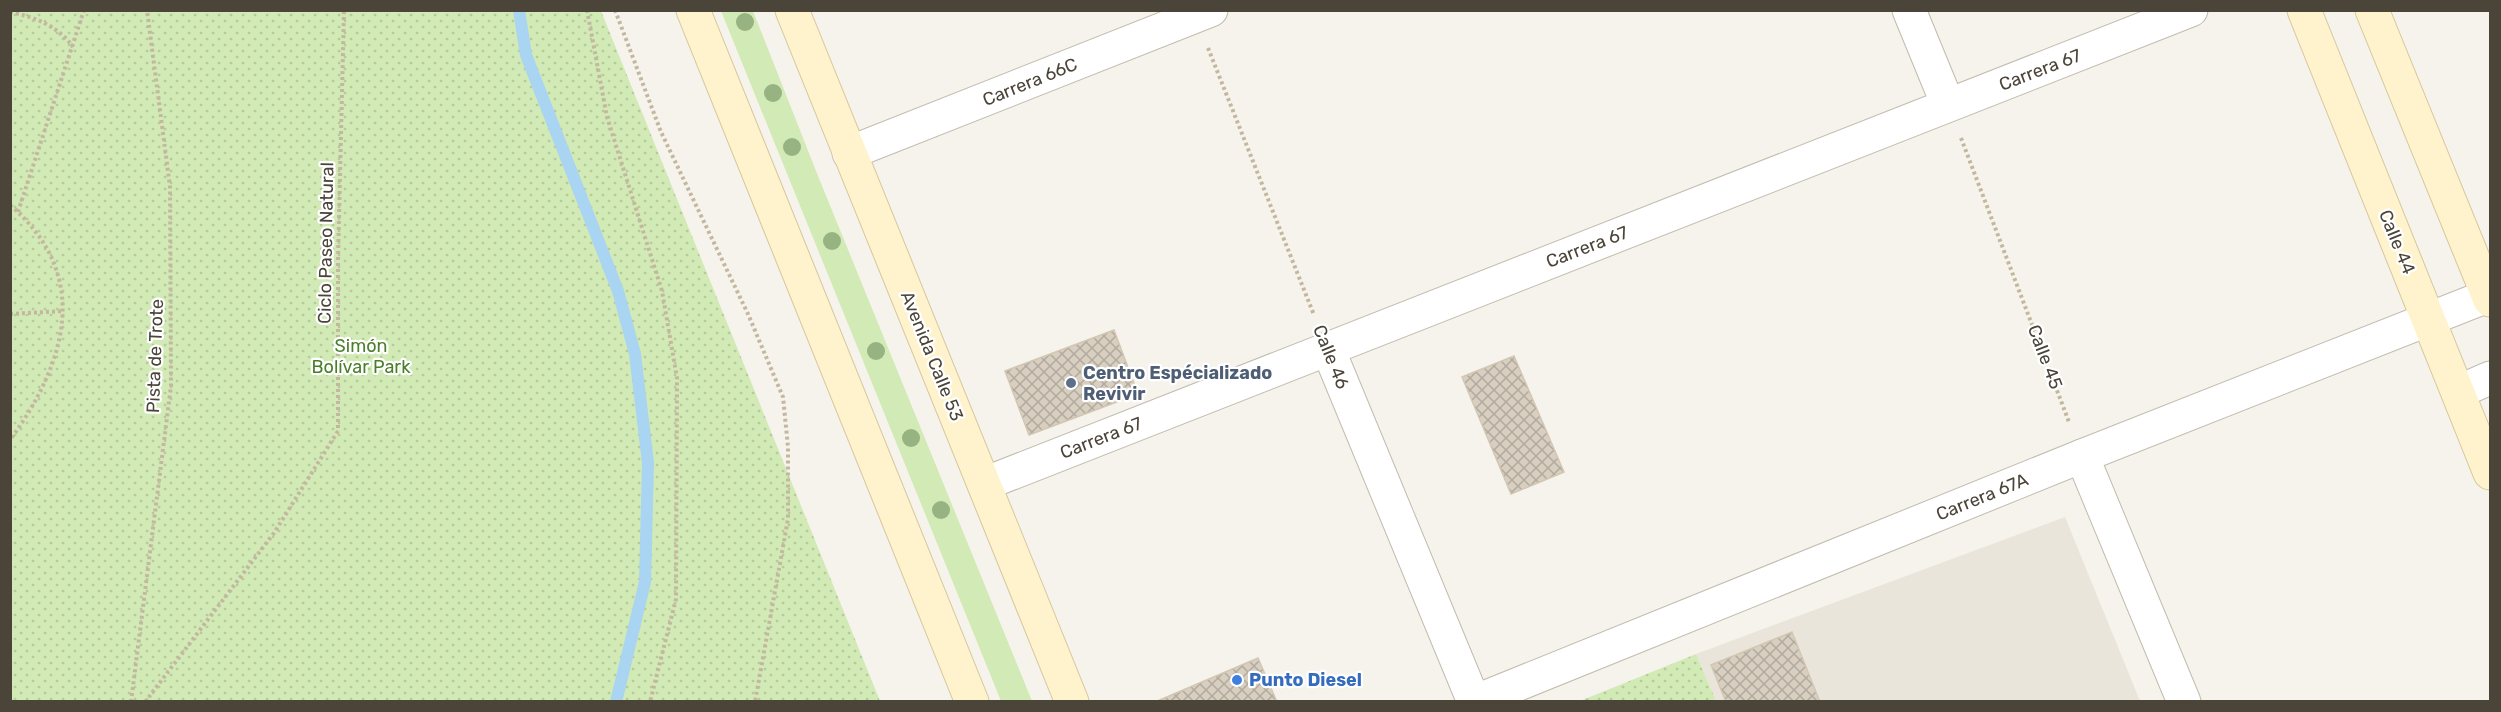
<svg xmlns="http://www.w3.org/2000/svg" width="2501" height="712" viewBox="0 0 2501 712" font-family="Rubik,sans-serif">
  <style>
    .residential { fill: #eae5da }
    .grass { fill: #d2eab5 }
    .park { fill: url(#park-dots) }
    .lines { fill: none; stroke-linecap: round; stroke-linejoin: round }
    .stream { stroke: #a9d4f2; stroke-width: 12 }
    .building { fill: url(#building-cross-hatch); stroke: #d3c7b4; stroke-width: 1.5 }
    .street-casing { stroke: #c2bbae; stroke-width: 35 }
    .secondary-casing { stroke: #d6c79b; stroke-width: 35 }
    .path { stroke: #c4b79f; stroke-width: 4; stroke-dasharray: 3 3; stroke-linecap: butt }
    .street { stroke: #fff; stroke-width: 33 }
    .secondary { stroke: #fff3cd; stroke-width: 33 }
    .tree { fill: #97b381 }
    .service-dot { fill: #5c6f8a; stroke: #fff; stroke-width: 2 }
    .shop-dot { fill: #3f7fe0; stroke: #fff; stroke-width: 2 }
    .labels { text-anchor: middle; dominant-baseline: central; stroke-width: 4.5; stroke-linejoin: round; paint-order: stroke }
    .street-label { font-size: 18px; fill: #4b4439; stroke: #fff }
    .park-label { font-size: 18px; fill: #4a7f2a; stroke: #fff }
    .service-label { font-size: 18px; font-weight: bold; fill: #4e5e75; stroke: #fff; text-anchor: start }
    .shop-label { font-size: 18px; font-weight: bold; fill: #366cbe; stroke: #fff; text-anchor: start }
  </style>
  <defs>
    <pattern id="park-dots" width="8" height="8" patternUnits="userSpaceOnUse" patternTransform="scale(1.5)"><rect width="8" height="8" fill="#d2eab5"/><path d="M2 2h.1M6 6h.1" fill="none" stroke="#b6ca9c" stroke-width="1.8" stroke-linecap="round"/></pattern>
    <pattern id="building-cross-hatch" width="8" height="8" patternUnits="userSpaceOnUse" patternTransform="scale(1.5)"><rect width="8" height="8" fill="#d8cfc1"/><path d="M0 0l8 8M0 8l8-8" fill="none" stroke="#b1aa9e"/></pattern>
  </defs>
  <rect width="100%" height="100%" fill="#f6f3ec"/>
  <polygon class="residential" points="2065,517 2140,701 1716,701 1696,654"/>
  <polygon class="grass" points="721,11 753,11 818,176 1032,701 1001,701"/>
  <g class="park">
    <polygon points="10,11 601,11 880,701 11,701"/>
    <polygon points="1696,654 1716,701 1580,701"/>
  </g>
  <g class="lines">
    <polyline class="stream" points="519,10 526,55 618,291 635,354 648,463 645,582 616,702"/>
  </g>
  <g class="building">
    <polygon points="1114,330 1138,394 1029,435 1005,371"/>
    <polygon points="1514,356 1564,472 1511,494 1462,377"/>
    <polygon points="1792,632 1820,702 1726,702 1711,665"/>
    <polygon points="1258,658 1277,702 1155,702"/>
  </g>
  <g class="lines">
    <g class="street-casing">
      <g id="street">
        <polyline points="1909,10 1948,105"/>
        <polyline points="849,153 1211,10"/>
        <polyline points="1328,349 1474,702"/>
        <polyline points="2458,392 2490,378"/>
        <polyline points="2082,456 2184,702"/>
        <polyline points="984,484 2191,10"/>
        <polyline points="1474,702 2082,456 2490,295"/>
      </g>
    </g>
    <g class="secondary-casing">
      <g id="secondary">
        <polyline points="693,10 972,702"/>
        <polyline points="792,10 1072,702"/>
        <polyline points="2304,10 2490,473"/>
        <polyline points="2372,10 2490,300"/>
      </g>
    </g>
    <g class="path">
      <polyline points="587,10 607,117 662,291 677,378 676,599 650,702"/>
      <polyline points="615,10 661,132 748,314 783,397 788,447 788,519 755,702"/>
      <path d="M10,12C35,17 58,26 73,47"/>
      <polyline points="1208,48 1314,315"/>
      <polyline points="1961,138 2069,422"/>
      <path d="M10,205C93,276 66,363 10,440"/>
      <polyline points="18,212 84,10"/>
      <polyline points="10,314 64,311"/>
      <polyline points="131,702 171,386 170,187 147,10"/>
      <polyline points="145,702 274,533 338,431 338,260 344,10"/>
    </g>
    <use href="#street" class="street"/>
    <use href="#secondary" class="secondary"/>
  </g>
  <g class="tree">
    <circle cx="745" cy="22" r="9"/>
    <circle cx="773" cy="93" r="9"/>
    <circle cx="792" cy="147" r="9"/>
    <circle cx="832" cy="241" r="9"/>
    <circle cx="876" cy="351" r="9"/>
    <circle cx="911" cy="438" r="9"/>
    <circle cx="941" cy="510" r="9"/>
  </g>
  <circle class="service-dot" cx="1071" cy="383" r="6"/>
  <circle class="shop-dot" cx="1237" cy="680" r="6"/>
  <g class="labels">
    <g class="street-label">
      <text transform="translate(2040 70) rotate(-21)">Carrera 67</text>
      <text transform="translate(1030 82) rotate(-22)">Carrera 66C</text>
      <text transform="translate(2397 242) rotate(68)">Calle 44</text>
      <text transform="translate(326 243) rotate(-89)">Ciclo Paseo Natural</text>
      <text transform="translate(1587 247) rotate(-21)">Carrera 67</text>
      <text transform="translate(155 356) rotate(-88)">Pista de Trote</text>
      <text transform="translate(932 356) rotate(68)">Avenida Calle 53</text>
      <text transform="translate(1331 357) rotate(68)">Calle 46</text>
      <text transform="translate(2045 357) rotate(69)">Calle 45</text>
      <text transform="translate(1101 438) rotate(-21)">Carrera 67</text>
      <text transform="translate(1982 497) rotate(-22)">Carrera 67A</text>
    </g>
    <g class="park-label">
      <text x="361" y="346">Simón<tspan x="361" dy="21">Bolívar Park</tspan></text>
    </g>
    <g class="service-label">
      <text x="1083" y="373">Centro Espécializado<tspan x="1083" dy="21">Revivir</tspan></text>
    </g>
    <g class="shop-label">
      <text x="1249" y="680">Punto Diesel</text>
    </g>
  </g>
  <rect width="2501" height="712" fill="none" stroke="#4b4439" stroke-width="24"/>
</svg>
